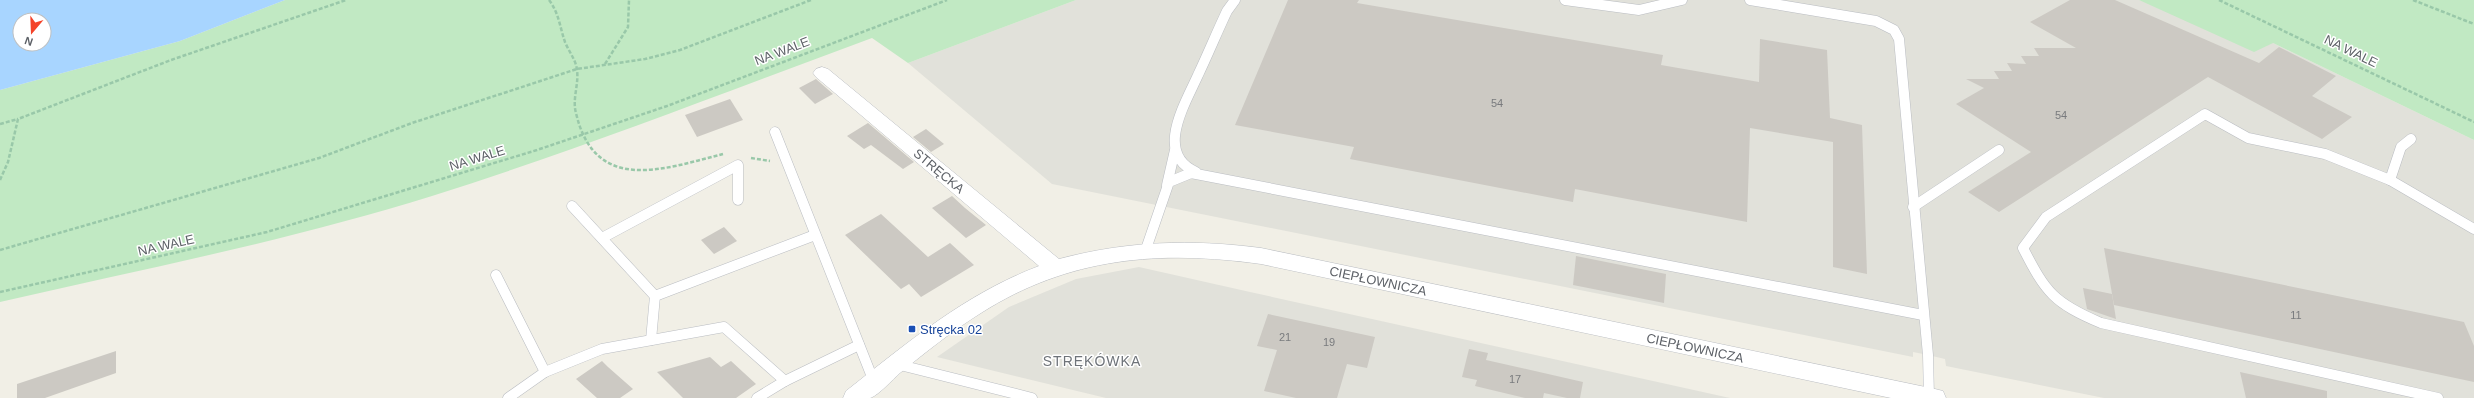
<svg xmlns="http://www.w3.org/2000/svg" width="2474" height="398" viewBox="0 0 2474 398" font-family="Helvetica,sans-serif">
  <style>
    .industrial { fill: #e1e1da }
    .green { fill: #c1e9c3 }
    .water { fill: #a8d5ff; fill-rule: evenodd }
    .building { fill: #ccc9c3 }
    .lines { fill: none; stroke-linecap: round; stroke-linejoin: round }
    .lane-casing { stroke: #babdc2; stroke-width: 11 }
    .street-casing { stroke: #babdc2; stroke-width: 1 }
    .path { stroke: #99c8a9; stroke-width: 2.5; stroke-dasharray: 4 2; stroke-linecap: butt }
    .lane { stroke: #fff; stroke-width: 10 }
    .street { fill: #fff; fill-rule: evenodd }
    .transit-dot { fill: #1a4fb4; stroke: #fff; stroke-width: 1.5 }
    .labels { text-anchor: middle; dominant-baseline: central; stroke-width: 3; stroke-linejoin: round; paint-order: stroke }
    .number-label { font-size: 11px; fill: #797b7e }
    .street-label { font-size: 13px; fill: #5d6167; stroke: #fff }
    .transit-label { font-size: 13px; fill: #164399; stroke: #fff; text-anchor: start }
    .neighbourhood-label { font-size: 14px; letter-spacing: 1px; fill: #6e7379; stroke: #fff }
  </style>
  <rect width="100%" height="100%" fill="#f1efe6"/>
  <g class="industrial">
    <polygon points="1076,0 2139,0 2273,43 2474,140 2474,398 2104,398 1946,366 1945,359 1928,355 1913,352 1913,357 1052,184 908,63"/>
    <polygon points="1139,267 1250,292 1730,398 1106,398 937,357 1009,307 1076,279"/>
  </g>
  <g class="green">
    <path d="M285,0H1076L908,63L872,38C726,92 581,149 432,196C291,240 144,269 0,302V90L180,41Z"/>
    <polygon points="2139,0 2474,0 2474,140 2273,43 2254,52"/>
  </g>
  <path class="water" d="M0,0H285L180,41L0,90ZM20,20H44V44H20Z"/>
  <g class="building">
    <polygon points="1288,0 1359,0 1357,3 1663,55 1661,65 1759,82 1760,39 1827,50 1830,118 1862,125 1867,274 1833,267 1833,142 1750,128 1747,222 1575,189 1573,202 1350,159 1354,147 1235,125"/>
    <polygon points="2070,0 2115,0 2259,63 2279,47 2336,76 2312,96 2352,117 2322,139 2208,77 1999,212 1968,192 2031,152 1956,104 1984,88 1966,79 1999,79 1994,71 2012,71 2007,63 2026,64 2021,56 2039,56 2034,48 2076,48 2030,22"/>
    <polygon points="816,79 833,94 815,104 799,88"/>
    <polygon points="730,99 743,120 697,137 685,115"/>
    <polygon points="868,123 914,162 903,169 871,145 864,149 847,136"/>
    <polygon points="926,129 944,144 931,152 913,137"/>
    <polygon points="952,196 965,208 986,225 966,238 932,208"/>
    <polygon points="881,214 928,257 950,243 974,265 921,297 909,284 901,289 845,235"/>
    <polygon points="724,227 737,241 714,254 701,240"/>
    <polygon points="2104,248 2464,322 2474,346 2474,382 2114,305"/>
    <polygon points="1576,256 1666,274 1664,303 1573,285"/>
    <polygon points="2083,288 2112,294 2116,319 2087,309"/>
    <polygon points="1268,314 1375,337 1367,368 1347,364 1337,398 1296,398 1264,391 1277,350 1257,346"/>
    <polygon points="1469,349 1488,353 1486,360 1583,382 1580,398 1567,398 1544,393 1543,398 1525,398 1475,386 1477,380 1462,377"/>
    <polygon points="116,351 116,373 45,398 17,398 17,384"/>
    <polygon points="710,357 721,367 731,361 756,384 736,398 683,398 657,372"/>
    <polygon points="602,361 608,367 633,389 620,398 597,398 576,379"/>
    <polygon points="2240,372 2327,391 2327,398 2246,398"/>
  </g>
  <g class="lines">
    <g class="lane-casing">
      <g id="lane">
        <polyline points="1565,0 1639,10 1682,0"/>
        <polyline points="1750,0 1876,21 1894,30 1899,39 1928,355 1929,397"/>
        <polyline points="775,132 874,382"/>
        <path d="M1196,172C1154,154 1185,104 1198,75C1208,54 1217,32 1227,11L1235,0"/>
        <polyline points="2390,180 2401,147 2411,139"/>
        <polyline points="1167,185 1175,150"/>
        <polyline points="572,206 655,296"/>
        <polyline points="1913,207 1999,150"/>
        <polyline points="602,238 738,165 738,200"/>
        <polyline points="1146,249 1169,182 1191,173 1923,315"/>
        <polyline points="496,275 545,372"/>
        <polyline points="651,340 655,296 815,235"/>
        <polyline points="896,364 1032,398"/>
        <polyline points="508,398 545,372 602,349 724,327 785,381 859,345"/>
        <polyline points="757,398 785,381"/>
        <path d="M2438,398L2101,323C2054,303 2046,293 2023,248L2046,217L2205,114L2248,138L2325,154L2390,180L2474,229"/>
      </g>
    </g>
    <g class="street-casing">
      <path id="street" d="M822,67L828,69L1059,259C1127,241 1191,239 1261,248L1935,389L1943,391L1946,398H1891L1261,264C1160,250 1069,257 981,313C952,331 926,352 900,373C893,379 878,396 870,398C863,398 850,398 843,398L846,391C907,343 965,294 1039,266L816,77L813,73L816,69Z"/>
    </g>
    <g class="path">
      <path d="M549,0C559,13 560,28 565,42C569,52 576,60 577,70C579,85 572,99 576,113C595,195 664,169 723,154"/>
      <polyline points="2219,0 2474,122"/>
      <polyline points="2413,0 2474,24"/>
      <polyline points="605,64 628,27 629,0"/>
      <polyline points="0,124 18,119"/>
      <polyline points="751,158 770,161"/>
      <polyline points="0,180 8,162 18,119 171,60 346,0"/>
      <polyline points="0,250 319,158 412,123 577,69 645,59 680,50 811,0"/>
      <polyline points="0,292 267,232 537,150 667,106 947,0"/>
    </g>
    <use href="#lane" class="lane"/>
    <use href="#street" class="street"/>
  </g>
  <rect class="transit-dot" x="908" y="325" width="8" height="8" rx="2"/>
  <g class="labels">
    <g class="number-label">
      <text x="1497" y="103">54</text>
      <text x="2061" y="115">54</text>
      <text x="2296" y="315">11</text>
      <text x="1285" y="337">21</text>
      <text x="1329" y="342">19</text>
      <text x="1515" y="379">17</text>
    </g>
    <g class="street-label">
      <text transform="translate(782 51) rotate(-21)">NA WALE</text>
      <text transform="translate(2351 51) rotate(26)">NA WALE</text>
      <text transform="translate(477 158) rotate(-17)">NA WALE</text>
      <text transform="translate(939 171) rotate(40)">STRĘCKA</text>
      <text transform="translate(166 245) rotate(-13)">NA WALE</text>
      <text transform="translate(1378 281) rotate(12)">CIEPŁOWNICZA</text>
      <text transform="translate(1695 348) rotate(12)">CIEPŁOWNICZA</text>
    </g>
    <g class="transit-label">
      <text x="920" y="329">Stręcka 02</text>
    </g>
    <g class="neighbourhood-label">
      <text x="1092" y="361">STRĘKÓWKA</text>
    </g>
  </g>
  <g transform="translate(32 32) rotate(199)"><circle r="19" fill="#ffffff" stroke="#bec0c2"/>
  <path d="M0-3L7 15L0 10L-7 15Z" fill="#f44329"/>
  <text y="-6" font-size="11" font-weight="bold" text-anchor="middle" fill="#5d6167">N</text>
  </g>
</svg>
